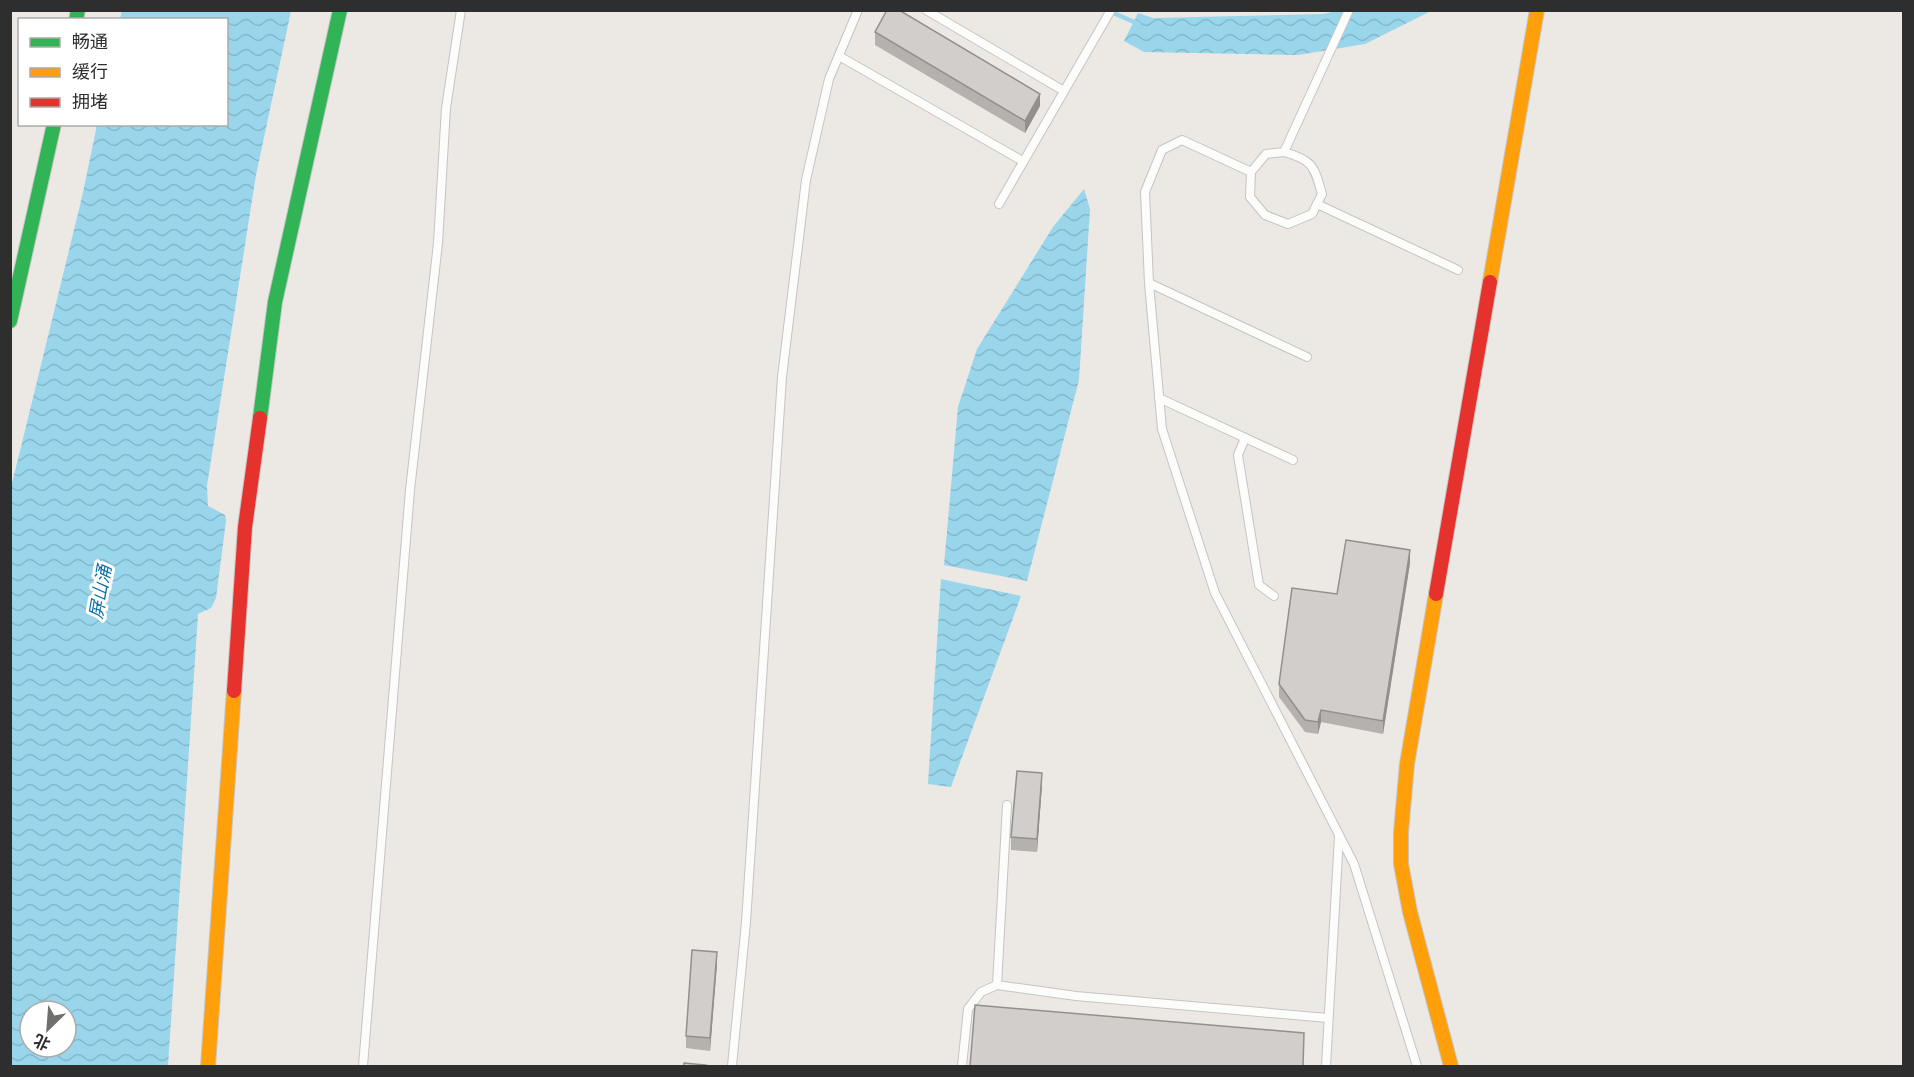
<svg xmlns="http://www.w3.org/2000/svg" width="1914" height="1077" viewBox="0 0 1914 1077" font-family="Quicksand,'Noto Sans SC',sans-serif">
  <style>
    .water { fill: url(#water-waves); fill-rule: evenodd }
    .lines { fill: none; stroke-linecap: round; stroke-linejoin: round }
    .stream { stroke: #99d6ec; stroke-width: 4.5 }
    .lane-casing { stroke: #c5c4c5; stroke-width: 10 }
    .fast-casing { stroke: #c5c4c5; stroke-width: 16 }
    .slow-casing { stroke: #c5c4c5; stroke-width: 16 }
    .jam-casing { stroke: #c5c4c5; stroke-width: 16 }
    .lane { stroke: #fcfcfb; stroke-width: 8 }
    .fast { stroke: #30b455; stroke-width: 14 }
    .slow { stroke: #ff9f0a; stroke-width: 14 }
    .jam { stroke: #e5322d; stroke-width: 14 }
    .wall { fill: #b4b1af }
    .shaded-wall { fill: #92908e }
    .building { fill: #d1cecb; stroke: #92908e; stroke-width: 1.5 }
    .labels { text-anchor: middle; dominant-baseline: central; stroke-width: 6; stroke-linejoin: round; paint-order: stroke }
    .water-label { font-size: 18px; font-style: italic; fill: #0d6fa3; stroke: #fff }
  </style>
  <defs>
    <pattern id="water-waves" width="16" height="10" patternUnits="userSpaceOnUse" patternTransform="scale(1.5)"><rect width="16" height="10" fill="#99d6ec"/><path d="M0 5q4-4 8 0t8 0" fill="none" stroke="#84b8cb"/></pattern>
  </defs>
  <rect width="100%" height="100%" fill="#ece8e4"/>
  <g class="water">
    <path d="M122,10L291,11L256,175L207,486L208,506L225,515L226,521L216,598L211,608L198,614L168,1066H11L10,491L19,455L82,197L97,125L226,124V20L120,19ZM30,1011H66V1047H30Z"/>
    <polygon points="1341,10 1431,11 1365,44 1298,55 1144,52 1124,41 1138,13 1153,18 1323,14"/>
    <polygon points="1084,189 1090,209 1079,380 1027,581 944,565 958,407 977,349 1053,227"/>
    <polygon points="941,579 1021,596 951,787 928,784"/>
  </g>
  <g class="lines">
    <polyline class="stream" points="1111,12 1139,24"/>
    <g class="lane-casing">
      <g id="lane">
        <polyline points="926,10 1064,91"/>
        <polyline points="1349,10 1284,152 1266,154 1251,172 1182,140 1162,150 1145,192 1149,283 1162,429 1215,593 1354,864 1417,1066"/>
        <polyline points="839,56 1019,159"/>
        <path d="M1251,172L1250,197L1265,215L1288,224L1312,214L1322,194C1314,166 1313,160 1284,152"/>
        <polyline points="999,204 1111,10"/>
        <polyline points="1317,204 1458,270"/>
        <polyline points="1149,283 1307,357"/>
        <polyline points="1159,398 1293,460"/>
        <polyline points="1245,438 1238,455 1259,585 1274,596"/>
        <polyline points="997,985 1007,805"/>
        <polyline points="363,1066 410,490 438,243 446,108 461,10"/>
        <polyline points="732,1066 746,922 782,377 806,180 829,79 858,10"/>
        <polyline points="962,1066 968,1009 981,992 997,985 1076,996 1328,1018"/>
        <polyline points="1326,1066 1339,836"/>
      </g>
    </g>
    <g class="fast-casing">
      <g id="fast">
        <polyline points="76,20 78,10"/>
        <polyline points="10,321 54,124"/>
        <polyline points="260,418 275,302 340,10"/>
      </g>
    </g>
    <g class="slow-casing">
      <g id="slow">
        <polyline points="1490,282 1537,10"/>
        <polyline points="1436,594 1407,764 1401,832 1401,864 1410,912 1451,1066"/>
        <polyline points="208,1066 234,691"/>
      </g>
    </g>
    <g class="jam-casing">
      <g id="jam">
        <polyline points="1436,594 1490,282"/>
        <polyline points="234,691 245,527 260,418"/>
      </g>
    </g>
    <use href="#lane" class="lane"/>
    <use href="#fast" class="fast"/>
    <use href="#slow" class="slow"/>
    <use href="#jam" class="jam"/>
  </g>
  <g class="wall">
    <polygon points="875,32 1040,106 1025,133 875,45"/>
    <polygon points="1410,563 1383,734 1321,722 1318,734 1305,732 1279,697 1279,684 1337,594"/>
    <polygon points="1042,785 1037,852 1011,850 1011,837"/>
    <polygon points="717,964 710,1051 686,1048 686,1036"/>
  </g>
  <g class="shaded-wall">
    <polygon points="1040,94 1040,106 1025,133 1025,121"/>
    <polygon points="1410,550 1410,563 1383,734 1383,721"/>
    <polygon points="1321,710 1321,722 1318,734 1318,722"/>
    <polygon points="1042,773 1042,785 1037,852 1037,839"/>
    <polygon points="717,952 717,964 710,1051 710,1038"/>
  </g>
  <g class="building">
    <polygon points="887,10 899,10 1040,94 1025,121 875,32"/>
    <polygon points="1346,540 1410,550 1383,721 1321,710 1318,722 1305,720 1279,684 1292,588 1337,594"/>
    <polygon points="1017,771 1042,773 1037,839 1011,837"/>
    <polygon points="692,950 717,952 710,1038 686,1036"/>
    <polygon points="975,1005 1304,1033 1303,1066 970,1066"/>
    <polygon points="684,1063 706,1065 705,1066 684,1066"/>
  </g>
  <g class="labels">
    <g class="water-label">
      <text transform="translate(100 592) rotate(-80)">屏山涌</text>
    </g>
  </g>
  <rect width="1914" height="1077" fill="none" stroke="#2e2e2e" stroke-width="24"/>
  <rect x="18" y="18" width="210" height="108" fill="#ffffff" stroke="#ababab" stroke-width="1.5"/>
  <rect x="30" y="38" width="30" height="9" fill="#30b455" stroke="#ababab" stroke-width="1.5"/>
  <text x="72" y="48" font-size="18" fill="#2e2e2e">畅通</text>
  <rect x="30" y="68" width="30" height="9" fill="#ff9f0a" stroke="#ababab" stroke-width="1.5"/>
  <text x="72" y="78" font-size="18" fill="#2e2e2e">缓行</text>
  <rect x="30" y="98" width="30" height="9" fill="#e5322d" stroke="#ababab" stroke-width="1.5"/>
  <text x="72" y="108" font-size="18" fill="#2e2e2e">拥堵</text>
  <g transform="translate(48 1029) rotate(205)"><circle r="28" fill="#ffffff" stroke="#ababab" stroke-width="1.5"/>
  <path d="M0-4.5L10 22L0 15L-10 22Z" fill="#706f6e"/>
  <text y="-9" font-size="16" font-weight="bold" text-anchor="middle" fill="#2e2e2e">北</text>
  </g>
</svg>
